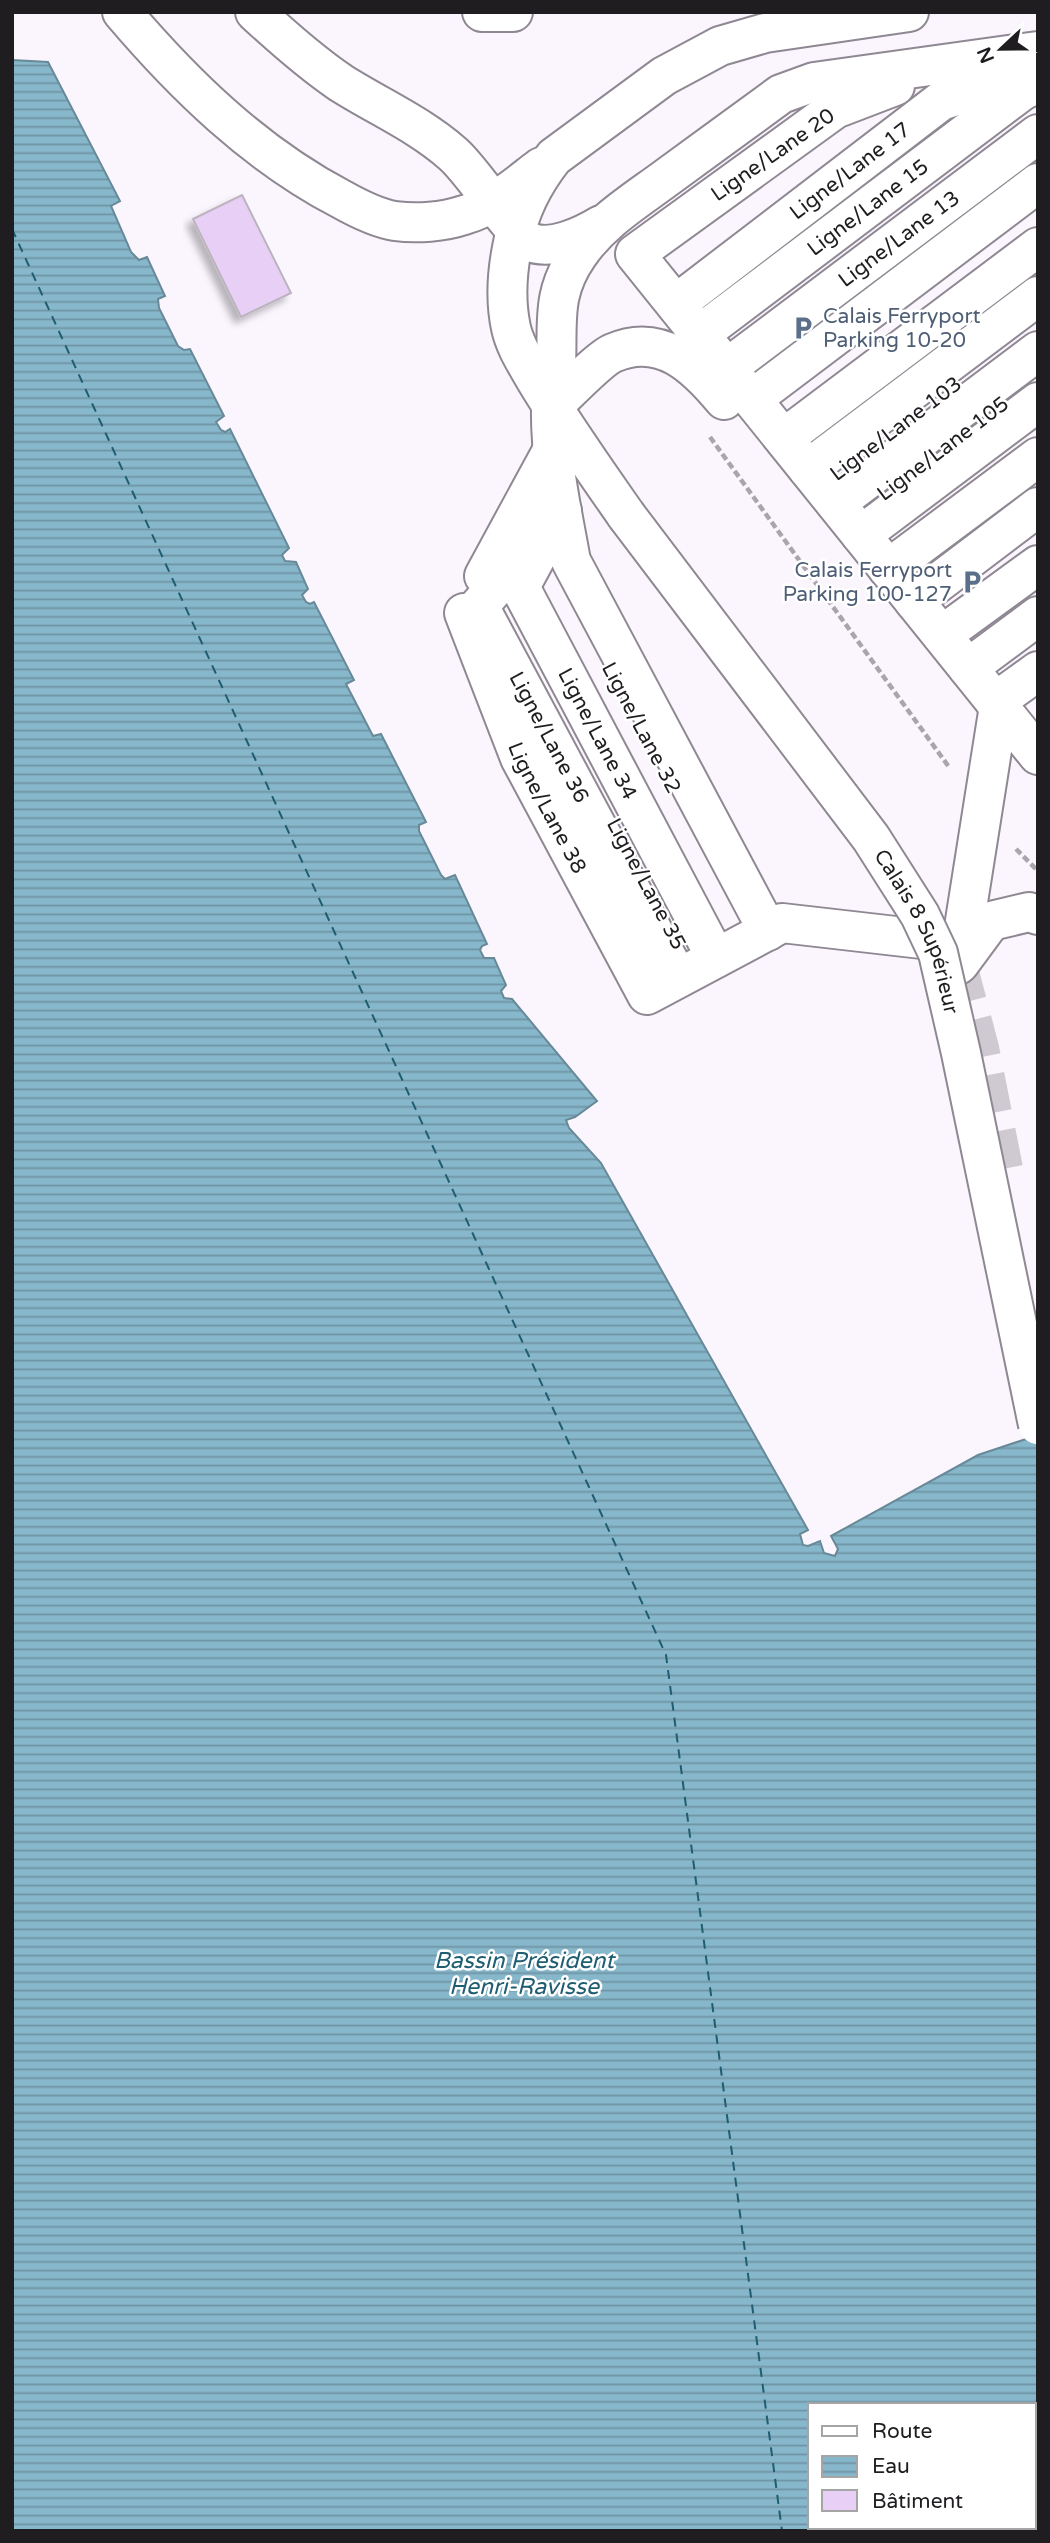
<svg xmlns="http://www.w3.org/2000/svg" width="1050" height="2543" viewBox="0 0 1050 2543" font-family="'Varela Round',sans-serif">
  <style>
    .water { fill: url(#water-rules); stroke: #688997; stroke-width: 2; fill-rule: evenodd }
    .lines { fill: none; stroke-linecap: round; stroke-linejoin: round }
    .ferry { stroke: #1f5d72; stroke-width: 2; stroke-dasharray: 9 7; stroke-linecap: butt }
    .building { fill: #e7cff6; stroke: #bbb4bf; stroke-width: 2; filter: url(#shadow) }
    .minor-tunnel { stroke: #cfcad2; stroke-width: 38; stroke-dasharray: 38 19; stroke-linecap: butt }
    .minor-casing { stroke: #8f8893; stroke-width: 42 }
    .path { stroke: #aaa5ac; stroke-width: 4.5; stroke-dasharray: 7 3.5; stroke-linecap: butt }
    .minor { stroke: #fff; stroke-width: 38 }
    .minor-bridge-casing { stroke: #8f8893; stroke-width: 42; stroke-linecap: butt }
    .minor-bridge { stroke: #fff; stroke-width: 38 }
    .labels { text-anchor: middle; dominant-baseline: central; stroke-width: 5; stroke-linejoin: round; paint-order: stroke }
    .street-label { font-size: 21px; fill: #201d21; stroke: #fff }
    .service-label { font-size: 21px; fill: #4e5e75; stroke: #fff; text-anchor: start }
    .water-label { font-size: 23px; font-style: italic; fill: #1f5d72; stroke: #fff }
  </style>
  <defs>
    <pattern id="water-rules" width="6" height="5" patternUnits="userSpaceOnUse" patternTransform="scale(1.75)"><rect width="6" height="5" fill="#87b7ca"/><path d="M0 2.5h6" fill="none" stroke="#6e94a4"/></pattern>
    <filter id="shadow"><feDropShadow dx="-6" dy="6" stdDeviation="3.5" flood-color="#0004"/></filter>
  </defs>
  <rect width="100%" height="100%" fill="#fbf5fe"/>
  <path class="water" d="M12,60L48,62L120,201L111,206L131,252L139,260L147,257L165,296L158,299L159,308L178,346L184,350L190,349L224,416L216,422L221,430L225,432L230,429L289,548L282,555L285,561L296,562L308,589L302,595L306,602L310,604L314,602L354,680L346,684L373,736L381,734L426,822L419,825V831L441,875L445,879L455,875L487,944L482,946L480,950L484,958H494L506,985L501,991L504,998L512,999L597,1101L575,1117L566,1120L569,1128L601,1163L808,1530L800,1534L803,1545L808,1546L820,1541L824,1553L835,1556L838,1549L831,1536L978,1455L1038,1435V2531H12ZM810,2405H1034V2527H810Z"/>
  <g class="lines">
    <polyline class="ferry" points="12,229 666,1655 782,2531"/>
  </g>
  <polygon class="building" points="242,195 291,293 241,317 193,219"/>
  <g class="lines">
    <polyline class="minor-tunnel" points="958,965 980,1048 1007,1184"/>
    <g class="minor-casing">
      <g id="minor">
        <path d="M122,12C184,85 255,154 341,199C357,208 376,218 395,221C417,224 443,222 464,215C493,207 517,185 541,167"/>
        <path d="M255,12C282,37 310,62 341,83C379,107 419,124 453,154C474,172 512,234 530,242C551,251 583,236 601,225"/>
        <polyline points="482,12 513,12"/>
        <polyline points="895,86 835,109 635,254 1038,755"/>
        <path id="s1" d="M676,304L941,101L1038,68"/>
        <path id="s2" d="M700,334L1022,91L1038,83"/>
        <path id="s3" d="M727,368L1038,134"/>
        <polyline points="752,399 1038,183"/>
        <path d="M551,408C564,396 599,359 613,353C661,332 696,366 724,400"/>
        <polyline points="784,438 1038,247"/>
        <polyline points="808,469 1038,296"/>
        <polyline points="836,503 1038,351"/>
        <path id="s4" d="M562,511L479,606L678,978"/>
        <path d="M626,515C594,469 562,424 534,377C525,361 515,346 511,328C505,300 507,271 513,243C519,212 534,182 554,157L664,76L720,46L765,33L909,12"/>
        <polyline points="861,535 1038,402"/>
        <path id="s5" d="M540,550L520,587L716,958"/>
        <polyline points="888,569 1038,457"/>
        <polyline points="484,576 553,449"/>
        <polyline points="914,601 1038,507"/>
        <path id="s6" d="M464,613L520,758L647,995L782,923L939,941L949,947L954,957"/>
        <polyline points="942,635 1038,565"/>
        <polyline points="968,668 1038,616"/>
        <polyline points="995,702 1038,671"/>
        <path d="M768,931L571,561C562,511 550,459 551,408C552,394 555,380 556,366C558,322 551,294 578,255C600,222 635,201 666,178C704,150 743,122 781,94L814,82L1038,51"/>
        <polyline points="960,963 991,921 1029,912 1038,915"/>
        <polyline points="958,965 999,706"/>
      </g>
    </g>
    <g class="path">
      <polyline points="710,437 949,767"/>
      <polyline points="1016,849 1038,871"/>
    </g>
    <use href="#minor" class="minor"/>
    <g class="minor-bridge-casing">
      <g id="minor-bridge">
        <path id="s7" d="M626,515L871,838L920,915L938,953L961,1053L1038,1425"/>
      </g>
    </g>
    <use href="#minor-bridge" class="minor-bridge"/>
  </g>
  <defs>
    <g id="parking-bare" transform="scale(1.89)"><path d="M-3.5-5.5H1a3.5 3.5 0 0 1 0 7H-1V5.5H-3.5ZM-1-3.4V-.6H.8a1.4 1.4 0 0 0 0-2.8Z" fill="#5c6f8a" stroke="#fff" stroke-width="2.5" paint-order="stroke"/></g>
  </defs>
  <g fill-rule="evenodd">
    <use href="#parking-bare" x="803" y="328"/>
    <use href="#parking-bare" x="972" y="582"/>
  </g>
  <g class="labels">
    <g class="street-label">
      <text transform="translate(773 155) rotate(-35)">Ligne/Lane 20</text>
      <text stroke="none"><textPath href="#s1" startOffset="219">Ligne/Lane 17</textPath></text>
      <text stroke="none"><textPath href="#s2" startOffset="210">Ligne/Lane 15</textPath></text>
      <text stroke="none"><textPath href="#s3" startOffset="215">Ligne/Lane 13</textPath></text>
      <text transform="translate(896 429) rotate(-37)">Ligne/Lane 103</text>
      <text transform="translate(943 449) rotate(-37)">Ligne/Lane 105</text>
      <text transform="translate(641 728) rotate(62)">Ligne/Lane 32</text>
      <text stroke="none"><textPath href="#s5" startOffset="208">Ligne/Lane 34</textPath></text>
      <text stroke="none"><textPath href="#s4" startOffset="275">Ligne/Lane 36</textPath></text>
      <text stroke="none"><textPath href="#s6" startOffset="212">Ligne/Lane 38</textPath></text>
      <text transform="translate(646 884) rotate(62)">Ligne/Lane 35</text>
      <text stroke="none"><textPath href="#s7" startOffset="511">Calais 8 Supérieur</textPath></text>
    </g>
    <g class="service-label">
      <text x="823" y="316">Calais Ferryport<tspan x="823" dy="24">Parking 10-20</tspan></text>
      <text x="952" y="570" text-anchor="end">Calais Ferryport<tspan x="952" dy="24">Parking 100-127</tspan></text>
    </g>
    <g class="water-label">
      <text x="524" y="1961">Bassin Président<tspan x="524" dy="26">Henri-Ravisse</tspan></text>
    </g>
  </g>
  <rect width="1050" height="2543" fill="none" stroke="#201d21" stroke-width="28"/>
  <rect x="808" y="2403" width="228" height="126" fill="#ffffff" stroke="#a6a5a6" stroke-width="2"/>
  <rect x="822" y="2426" width="35" height="10" fill="#ffffff" stroke="#a6a5a6" stroke-width="2"/>
  <text x="872" y="2438" font-size="21" fill="#201d21">Route</text>
  <rect x="822" y="2456" width="35" height="21" fill="url(#water-rules)" stroke="#a6a5a6" stroke-width="2"/>
  <text x="872" y="2473" font-size="21" fill="#201d21">Eau</text>
  <rect x="822" y="2490" width="35" height="21" fill="#e7cff6" stroke="#a6a5a6" stroke-width="2"/>
  <text x="872" y="2508" font-size="21" fill="#201d21">Bâtiment</text>
  <g transform="translate(1001 49) rotate(248)" stroke="#ffffff" stroke-width="5" paint-order="stroke">
  <path d="M0-5L12 26L0 18L-12 26Z" fill="#201d21"/>
  <text y="-10" font-size="19" font-weight="bold" text-anchor="middle" fill="#201d21">N</text>
  </g>
</svg>
